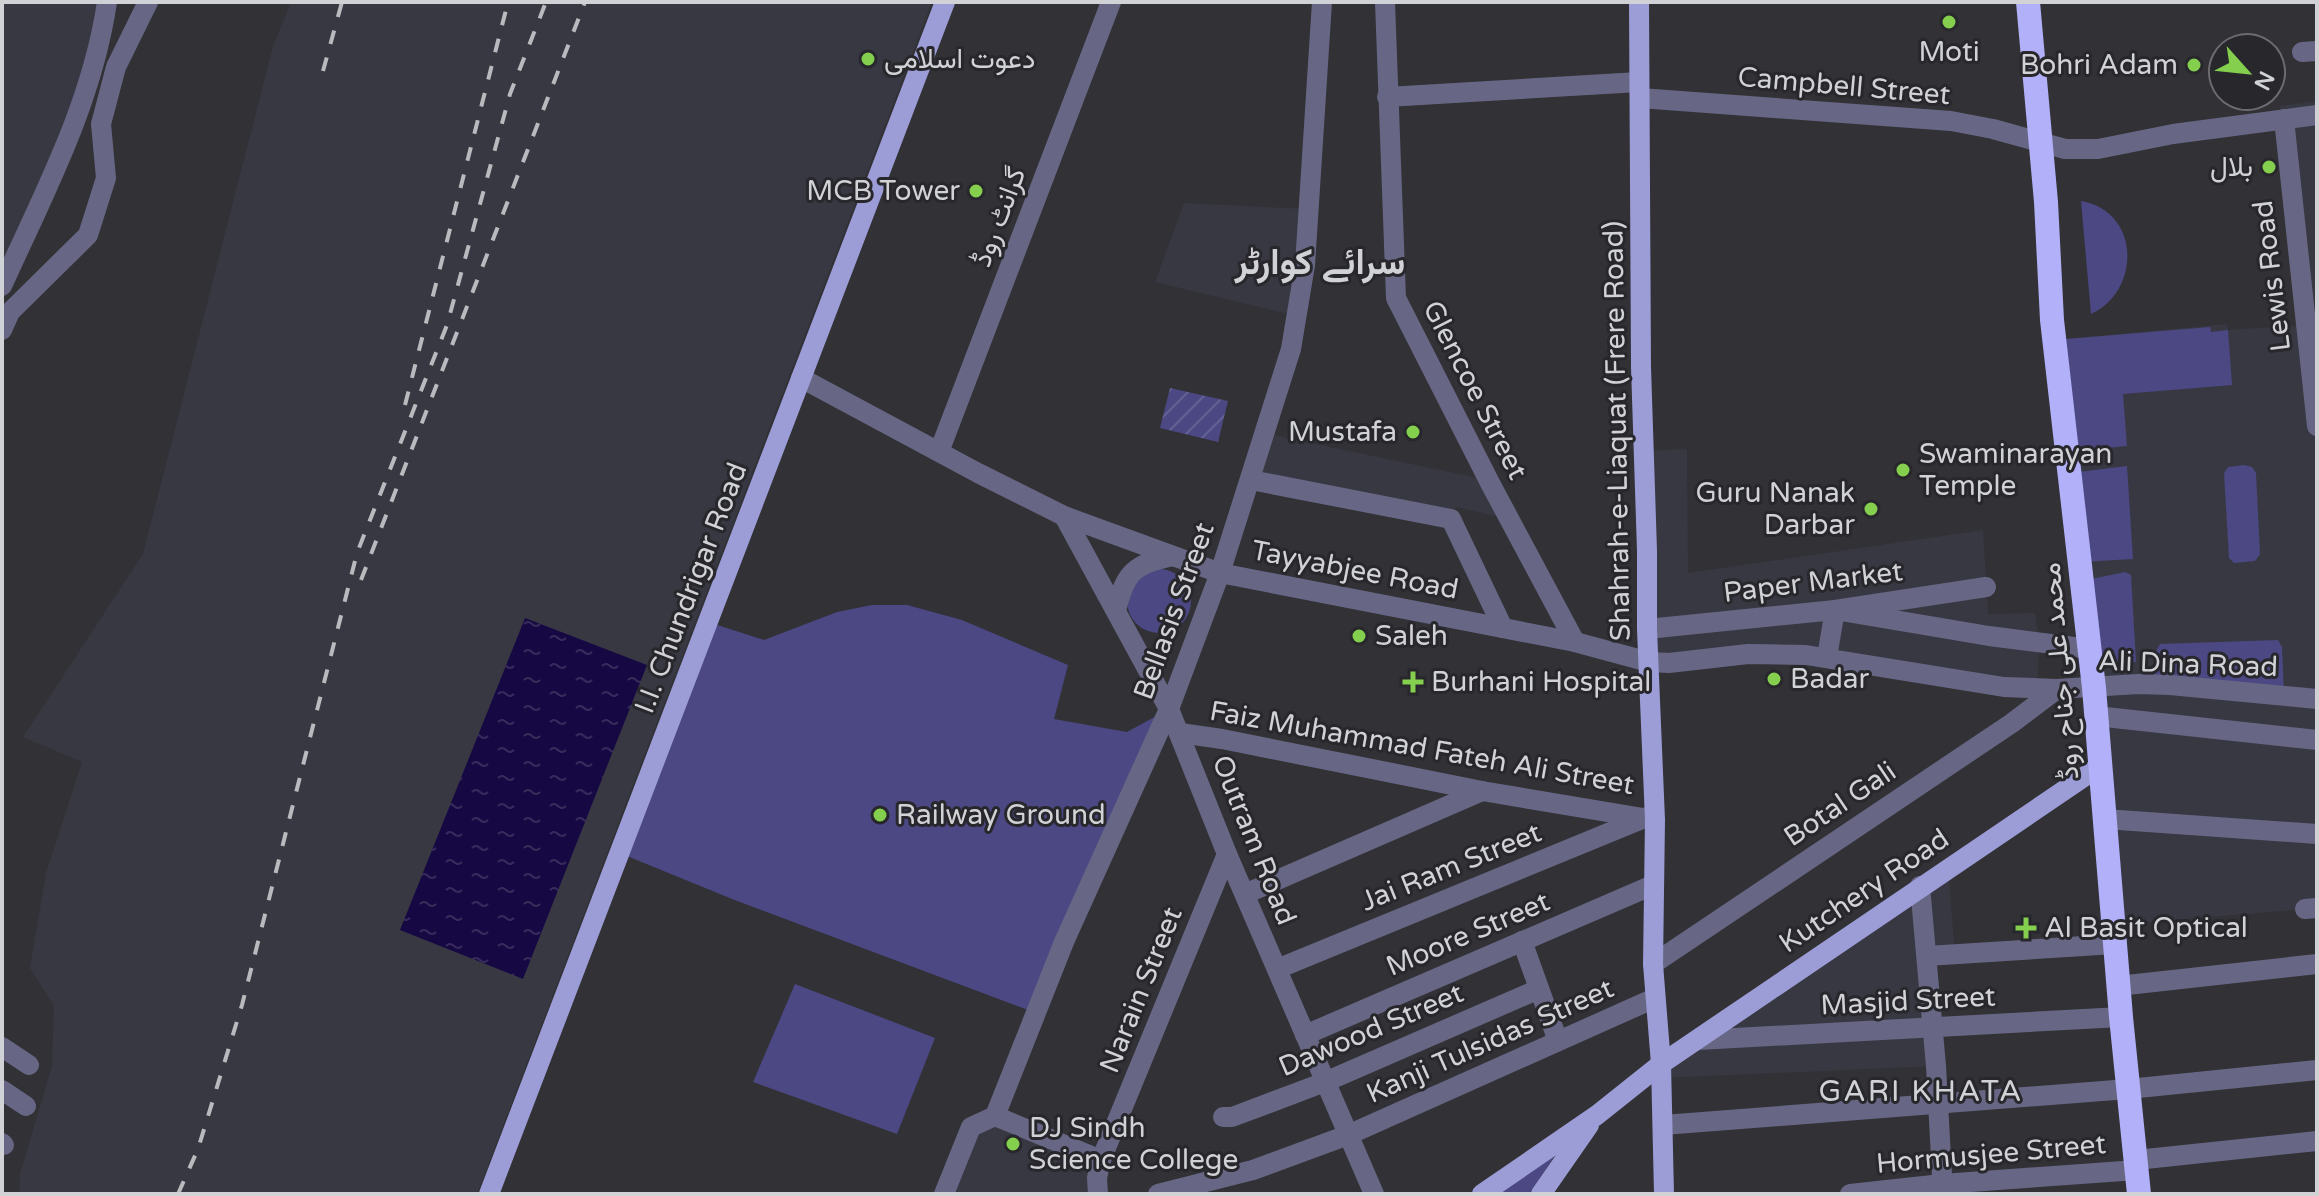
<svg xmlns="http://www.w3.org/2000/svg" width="2319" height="1196" viewBox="0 0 2319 1196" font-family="'Varela Round',Vazirmatn,sans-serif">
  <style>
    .built { fill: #383843 }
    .grass { fill: #4b4883 }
    .forest { fill: url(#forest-crowns) }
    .garden { fill: url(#garden-furrows) }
    .water { fill: url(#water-ripples) }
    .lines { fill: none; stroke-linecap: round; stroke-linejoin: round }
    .minor { stroke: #676785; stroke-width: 20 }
    .major { stroke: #9c9cd7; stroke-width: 20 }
    .highway { stroke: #b1b0f8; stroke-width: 24 }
    .rail { stroke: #b9babe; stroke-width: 4; stroke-dasharray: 14 14; stroke-linecap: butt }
    .poi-dot { fill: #84cf4d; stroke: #27272c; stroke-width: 3 }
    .labels { text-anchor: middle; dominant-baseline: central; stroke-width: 6; stroke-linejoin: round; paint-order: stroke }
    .poi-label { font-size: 28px; fill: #d1d2d5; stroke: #27272c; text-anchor: start }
    .street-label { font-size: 28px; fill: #d1d2d5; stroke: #27272c }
    .neighbourhood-label { font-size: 30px; letter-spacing: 2px; fill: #d1d2d5; stroke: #27272c }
    .district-label { font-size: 36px; font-weight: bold; fill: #d1d2d5; stroke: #27272c }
  </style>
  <defs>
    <pattern id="forest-crowns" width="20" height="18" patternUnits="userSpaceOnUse" patternTransform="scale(2)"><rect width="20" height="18" fill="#4b4883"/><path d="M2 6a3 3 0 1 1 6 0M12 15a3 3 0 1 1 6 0" fill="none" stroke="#646294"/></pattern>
    <pattern id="garden-furrows" width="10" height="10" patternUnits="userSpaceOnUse" patternTransform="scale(2)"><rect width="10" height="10" fill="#4b4883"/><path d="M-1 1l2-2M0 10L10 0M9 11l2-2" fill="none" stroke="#646294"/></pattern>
    <pattern id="water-ripples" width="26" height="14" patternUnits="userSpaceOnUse" patternTransform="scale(2)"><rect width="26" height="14" fill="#160842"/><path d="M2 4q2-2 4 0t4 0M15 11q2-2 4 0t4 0" fill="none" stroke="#372b5c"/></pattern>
  </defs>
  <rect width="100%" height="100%" fill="#313136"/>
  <g class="built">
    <polygon points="2,2 107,2 104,25 2,286"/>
    <polygon points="291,2 932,2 477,1194 19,1194 20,1174 52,1066 54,1006 30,968 46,873 82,762 23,737 143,554 273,46"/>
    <polygon points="2317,101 2317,697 2093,674 2054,340 2227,324 2228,330 2305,325 2280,106"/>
    <polygon points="1184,203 1309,209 1297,316 1155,282"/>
    <polygon points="1263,433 1488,480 1505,518 1456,507 1451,519 1251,480"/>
    <polygon points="1687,449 1688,573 1983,530 1988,614 2035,613 2039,643 2037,689 1827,657 1649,662 1644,451"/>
    <polygon points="2094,688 2317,705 2317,908 2113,925"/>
    <polygon points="1948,868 1955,955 1928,956 1936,1066 1662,1078 1698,1040"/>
    <polygon points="999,1118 1101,1160 1098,1194 944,1194 971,1127"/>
  </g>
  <g class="grass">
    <path d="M2081,201C2140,211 2142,290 2091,314Z"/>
    <polygon points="2210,327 2211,332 2228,330 2232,385 2123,394 2127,446 2067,452 2054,340"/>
    <polygon points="2244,465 2252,467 2256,473 2260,554 2255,561 2234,563 2229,558 2224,473 2228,467"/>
    <polygon points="2127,466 2133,559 2081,562 2070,473"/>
    <circle cx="1159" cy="601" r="32"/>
    <polygon points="2125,572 2131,575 2136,662 2092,662 2082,581"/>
    <polygon points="872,605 907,605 962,620 1068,665 1054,719 1127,732 1169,709 1036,1013 732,899 627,856 708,622 764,640 837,612"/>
    <polygon points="2278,640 2282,647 2284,694 2154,679 2154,655 2160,644"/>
    <polygon points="795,984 935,1038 897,1134 753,1082"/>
  </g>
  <polygon class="forest" points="1571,1132 1529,1194 1493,1194"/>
  <polygon class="garden" points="1170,388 1228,401 1218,442 1160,428"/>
  <polygon class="water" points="525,618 647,665 523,979 400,930"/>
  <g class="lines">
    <g class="minor">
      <polyline points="1385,2 1396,298 1490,483 1575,642"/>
      <polyline points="2302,52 2317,51"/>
      <polyline points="1387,97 1639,82"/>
      <polyline points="1640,98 1951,121 1993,129 2065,149 2098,149 2173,134 2317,115"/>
      <polyline points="2284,119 2317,426"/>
      <path d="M2,286C44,193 92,104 107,2"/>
      <polyline points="2,330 10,312 88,235 106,178 101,124 116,67 148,2"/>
      <polyline points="801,378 978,473 1064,516 1220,573 1575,642 1649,662 1669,663 1748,654 1806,655 2004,687 2057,689 2138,684 2170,685 2317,699"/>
      <polyline points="939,452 1111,2"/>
      <polyline points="1251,480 1451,519 1503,628"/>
      <polyline points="1064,516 1169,709 1227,854 1374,1194"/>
      <path d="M1116,611C1125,572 1134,564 1173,556"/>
      <polyline points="1647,629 1835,610 1986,587"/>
      <polyline points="1827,657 1835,610 1989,636 2090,649"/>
      <polyline points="2096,716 2317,740"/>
      <polyline points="1180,733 1222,739 1482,791 1655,820"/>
      <polyline points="2105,819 2317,834"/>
      <polyline points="1920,886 1936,1066 1943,1194"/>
      <polyline points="1245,894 1482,791"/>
      <polyline points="2305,909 2317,908"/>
      <polyline points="1522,941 1558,1041"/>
      <polyline points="1927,956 2115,944"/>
      <polyline points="1653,964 2012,723 2057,689"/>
      <polyline points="1277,969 1647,817"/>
      <polyline points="2118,986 2317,964"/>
      <polyline points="1305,1035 1653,885"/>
      <polyline points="1698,1040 2121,1017"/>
      <polyline points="2,1047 29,1065"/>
      <polyline points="2,1090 26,1106"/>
      <polyline points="995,1116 1101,1160"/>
      <polyline points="1223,1117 1232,1117 1325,1082 1539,989"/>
      <polyline points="1663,1125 2128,1089 2317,1070"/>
      <polyline points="2,1143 4,1145"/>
      <polyline points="2136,1160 2317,1141"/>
      <polyline points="944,1194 971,1127 995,1116 1064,942 1169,709 1220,573 1291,349 1305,265 1322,2"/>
      <polyline points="1098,1194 1097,1178 1101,1160 1227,854"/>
      <polyline points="1158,1194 1253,1170 1348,1135 1655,998"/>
      <polyline points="1850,1194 1942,1184 2137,1170"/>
    </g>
    <g class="major">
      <polyline points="1639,2 1641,367 1647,551 1647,629 1655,820 1653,964 1661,1064 1664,1194"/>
      <polyline points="489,1194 945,2"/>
      <polyline points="1482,1194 1597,1115 1661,1064 2100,766"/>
      <polyline points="1541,1194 1589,1125"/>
    </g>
    <polyline class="highway" points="2028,2 2046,202 2052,320 2094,688 2121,1017 2139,1194"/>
    <g class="rail">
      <polyline points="323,71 342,2"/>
      <polyline points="405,405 508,2"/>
      <polyline points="361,580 585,2"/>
      <polyline points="178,1194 198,1149 242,1005 357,553 447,325 510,94 546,2"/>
    </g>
  </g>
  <g class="poi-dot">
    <circle cx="1949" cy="22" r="8"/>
    <circle cx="868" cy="59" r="8"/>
    <circle cx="2194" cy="65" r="8"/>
    <circle cx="2269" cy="167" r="8"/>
    <circle cx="976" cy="191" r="8"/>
    <circle cx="1413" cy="432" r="8"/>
    <circle cx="1903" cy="470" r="8"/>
    <circle cx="1871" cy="509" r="8"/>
    <circle cx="1359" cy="636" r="8"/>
    <circle cx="1774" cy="679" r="8"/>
    <path d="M1409 670h8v8h8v8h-8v8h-8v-8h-8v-8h8z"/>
    <circle cx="880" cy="815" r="8"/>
    <path d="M2022 916h8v8h8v8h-8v8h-8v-8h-8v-8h8z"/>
    <circle cx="1013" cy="1144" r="8"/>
  </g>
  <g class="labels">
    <g class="poi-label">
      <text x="1949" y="52" text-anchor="middle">Moti</text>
      <text x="884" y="59">دعوت اسلامی</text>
      <text x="2178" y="65" text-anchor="end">Bohri Adam</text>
      <text x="2253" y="167" text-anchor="end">بلال</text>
      <text x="960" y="191" text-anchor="end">MCB Tower</text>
      <text x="1397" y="432" text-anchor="end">Mustafa</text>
      <text x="1919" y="454">Swaminarayan<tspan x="1919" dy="32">Temple</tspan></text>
      <text x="1855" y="493" text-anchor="end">Guru Nanak<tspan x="1855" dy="32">Darbar</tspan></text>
      <text x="1375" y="636">Saleh</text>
      <text x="1790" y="679">Badar</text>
      <text x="1431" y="682">Burhani Hospital</text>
      <text x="896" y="815">Railway Ground</text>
      <text x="2044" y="928">Al Basit Optical</text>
      <text x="1029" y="1128">DJ Sindh<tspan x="1029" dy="32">Science College</tspan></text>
    </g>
    <g class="street-label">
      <text transform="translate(1844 86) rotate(5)">Campbell Street</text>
      <text transform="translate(999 217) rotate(-69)">گرانٹ روڈ</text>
      <text transform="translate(2272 276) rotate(-97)">Lewis Road</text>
      <text transform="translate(1475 390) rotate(63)">Glencoe Street</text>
      <text transform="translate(1617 431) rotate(-91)">Shahrah-e-Liaquat (Frere Road)</text>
      <text transform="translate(1355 570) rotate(11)">Tayyabjee Road</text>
      <text transform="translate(1813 582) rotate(-7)">Paper Market</text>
      <text transform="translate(691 588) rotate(-69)">I.I. Chundrigar Road</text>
      <text transform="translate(1174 611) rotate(-70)">Bellasis Street</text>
      <text transform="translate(2188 664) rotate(2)">Ali Dina Road</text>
      <text transform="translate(2060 671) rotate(-95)">محمد علی جناح روڈ</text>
      <text transform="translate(1422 748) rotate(10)">Faiz Muhammad Fateh Ali Street</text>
      <text transform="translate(1840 804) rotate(-34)">Botal Gali</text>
      <text transform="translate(1254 840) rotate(68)">Outram Road</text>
      <text transform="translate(1451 867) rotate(-22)">Jai Ram Street</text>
      <text transform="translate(1864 891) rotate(-34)">Kutchery Road</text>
      <text transform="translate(1468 934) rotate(-23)">Moore Street</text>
      <text transform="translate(1141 990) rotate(-68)">Narain Street</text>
      <text transform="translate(1908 1001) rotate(-3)">Masjid Street</text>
      <text transform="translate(1371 1030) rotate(-23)">Dawood Street</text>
      <text transform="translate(1490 1041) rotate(-24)">Kanji Tulsidas Street</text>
      <text transform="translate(1991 1154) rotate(-5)">Hormusjee Street</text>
    </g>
    <g class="neighbourhood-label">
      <text x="1921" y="1091">GARI KHATA</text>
    </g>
    <g class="district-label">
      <text x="1320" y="262">سرائے کوارٹر</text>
    </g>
  </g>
  <rect width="2319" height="1196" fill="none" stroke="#d1d2d5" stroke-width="8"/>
  <g transform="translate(2247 72) rotate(117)"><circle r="38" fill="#27272c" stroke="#6b6b70" stroke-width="2"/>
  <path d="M0-6L14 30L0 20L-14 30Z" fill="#84cf4d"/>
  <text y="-12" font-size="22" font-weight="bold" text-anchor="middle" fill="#d1d2d5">N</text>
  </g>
</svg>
